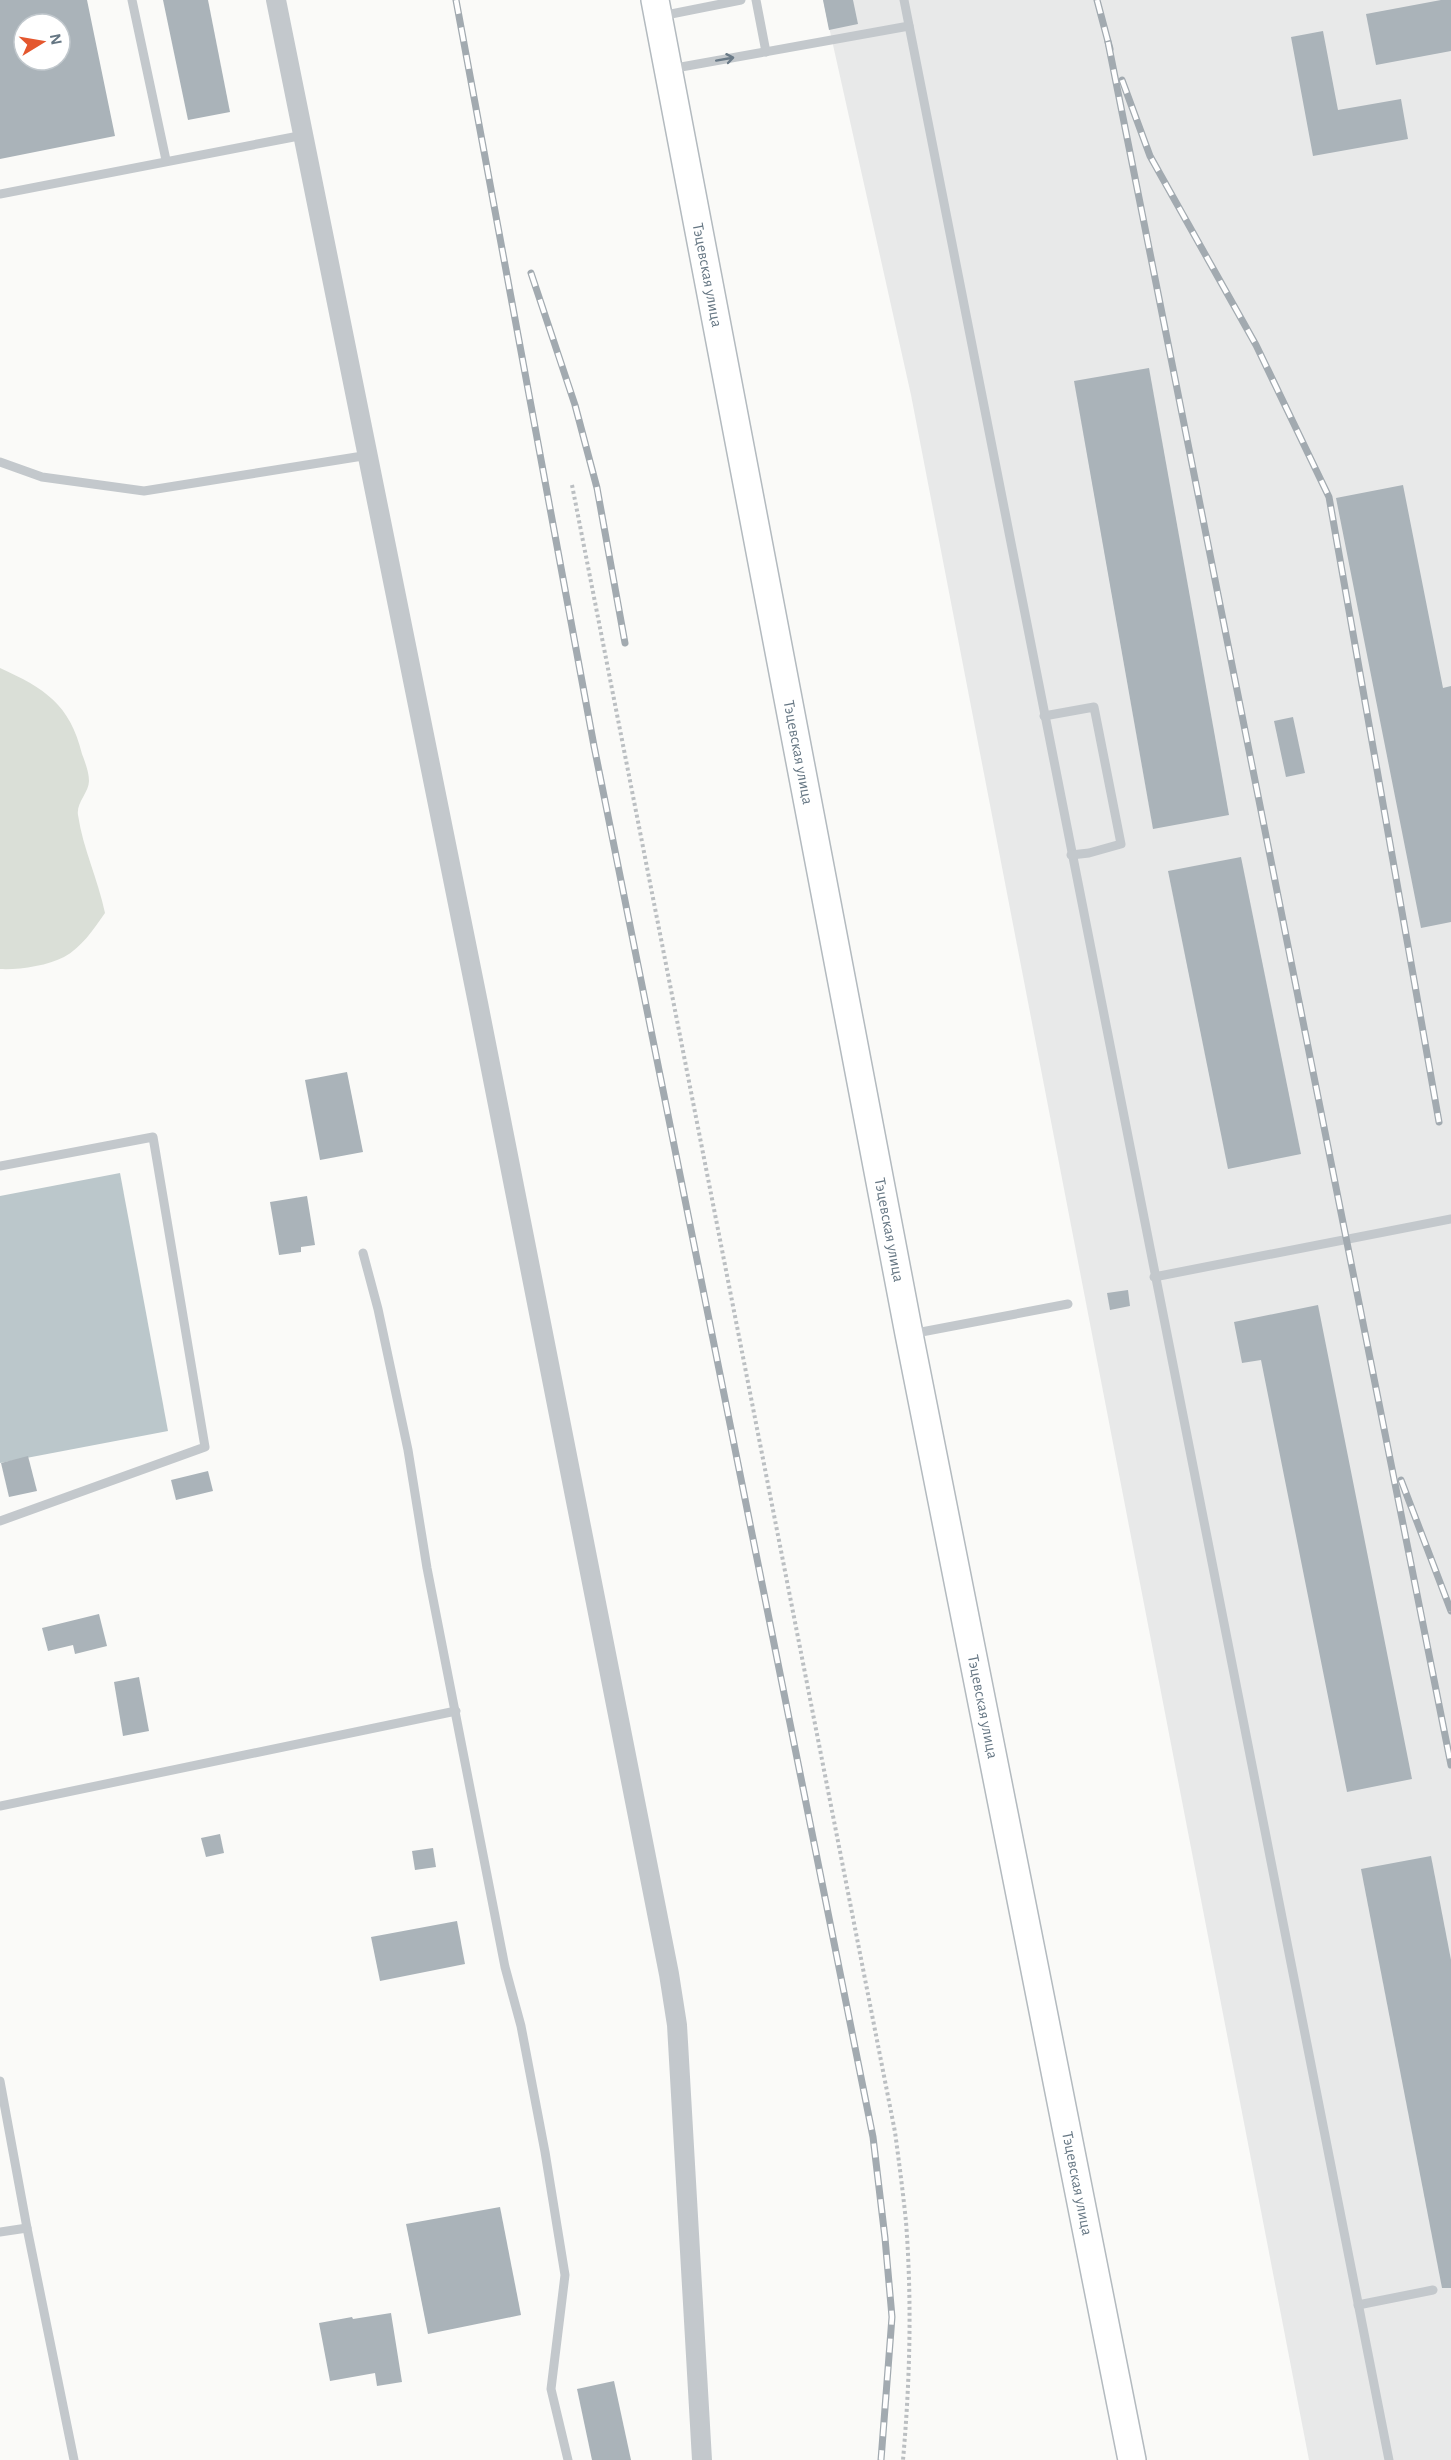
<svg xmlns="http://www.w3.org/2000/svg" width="1451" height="2460" viewBox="0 0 1451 2460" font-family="'Alegreya Sans',sans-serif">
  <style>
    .built { fill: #e8e9e9 }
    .green { fill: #dadfd7 }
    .water { fill: #bbc7cb }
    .building { fill: #aab3b9; fill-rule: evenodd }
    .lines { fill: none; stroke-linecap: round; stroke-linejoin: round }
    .secondary-casing { stroke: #b3babf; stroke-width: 30 }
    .path { stroke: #bbbfc2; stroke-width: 4; stroke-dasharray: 3 3; stroke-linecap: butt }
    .lane { stroke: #c3c8cc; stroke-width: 9 }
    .street { stroke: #c3c8cc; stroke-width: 20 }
    .secondary { stroke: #fff; stroke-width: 27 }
    .rail-casing { stroke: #a2aab0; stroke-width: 7 }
    .rail { stroke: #fff; stroke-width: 4.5; stroke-dasharray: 14; stroke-linecap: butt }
    .oneway { stroke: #6a7a87 }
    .labels { text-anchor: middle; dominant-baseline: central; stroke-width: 6; stroke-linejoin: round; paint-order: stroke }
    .street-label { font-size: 16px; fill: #657683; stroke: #fff }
  </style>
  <rect width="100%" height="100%" fill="#fafaf8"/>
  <polygon class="built" points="823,0 1451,0 1451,2460 1309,2460 911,395"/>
  <path class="green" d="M0,668C44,688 70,704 82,754C85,762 89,772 89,781C89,792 76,803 78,815C83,849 98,879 105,913C94,929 81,948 64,957C47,966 18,970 0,969Z"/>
  <polygon class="water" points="120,1173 168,1431 0,1463 0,1196"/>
  <g class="building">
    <path d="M0,0H87L115,136L0,159ZM24,24H60V60H24Z"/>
    <polygon points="163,0 208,0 230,112 188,120"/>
    <polygon points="823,0 853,0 858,24 829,30"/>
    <polygon points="1441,0 1451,0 1451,51 1376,65 1366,14"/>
    <polygon points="1323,31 1338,110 1401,99 1408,139 1313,156 1291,37"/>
    <polygon points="1149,368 1229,815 1153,829 1074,381"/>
    <polygon points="1403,485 1443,688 1451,686 1451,922 1421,928 1336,498"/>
    <polygon points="1293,717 1305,773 1286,777 1274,721"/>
    <polygon points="1241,857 1301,1154 1228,1169 1168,871"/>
    <polygon points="347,1072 363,1152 320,1160 305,1080"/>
    <polygon points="307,1196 315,1245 301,1247 301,1252 279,1255 270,1202"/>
    <polygon points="1128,1290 1130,1306 1110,1310 1107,1293"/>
    <polygon points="1318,1305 1412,1779 1347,1792 1261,1360 1242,1363 1234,1322"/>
    <polygon points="28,1456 37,1491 9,1497 1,1463"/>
    <polygon points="208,1471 213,1491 176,1500 171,1480"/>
    <polygon points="99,1614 107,1646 75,1654 73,1645 48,1651 42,1628"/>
    <polygon points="139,1677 149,1731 123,1736 114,1682"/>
    <polygon points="220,1834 224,1853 206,1857 201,1838"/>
    <polygon points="433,1848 436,1867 415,1870 412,1851"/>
    <polygon points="1431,1856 1451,1960 1451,2288 1442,2288 1361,1869"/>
    <polygon points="457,1921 465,1964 380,1981 371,1937"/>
    <polygon points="500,2207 521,2315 428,2334 406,2224"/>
    <polygon points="391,2313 402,2382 377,2386 375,2373 330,2381 319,2323 352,2317 353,2319"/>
    <polygon points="614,2381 631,2460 592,2460 577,2389"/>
  </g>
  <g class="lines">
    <g class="secondary-casing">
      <g id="secondary">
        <path id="s1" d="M655,0L909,1334L1132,2460"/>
      </g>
    </g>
    <path class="path" d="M572,485L895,2132C899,2162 903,2192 906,2222C912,2301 910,2381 903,2460"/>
    <g class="lane">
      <polyline points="132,0 166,160"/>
      <polyline points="756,0 766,52"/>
      <polyline points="904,0 1389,2460"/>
      <polyline points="661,16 741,0"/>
      <polyline points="670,69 909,26"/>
      <polyline points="0,194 304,135"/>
      <polyline points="0,462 42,477 144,491 369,455"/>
      <polyline points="1044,716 1094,707 1121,844 1089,853 1071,855"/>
      <polyline points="0,1166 153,1137 205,1447 0,1521"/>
      <polyline points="363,1253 378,1309 408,1450 427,1568 505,1967 521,2026 545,2152 565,2275 551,2389 568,2460"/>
      <polyline points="1154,1277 1451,1219"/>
      <polyline points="911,1334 1068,1304"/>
      <polyline points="0,1806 456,1711"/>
      <polyline points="0,2081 27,2228 74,2460"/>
      <polyline points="0,2232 27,2228"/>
      <polyline points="1358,2305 1433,2290"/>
    </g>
    <polyline class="street" points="276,0 478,1003 669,1974 677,2025 702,2460"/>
    <use href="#secondary" class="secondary"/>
    <g class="rail-casing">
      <g id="rail">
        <polyline points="456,0 594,746 873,2137 885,2238 892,2317 881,2460"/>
        <polyline points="1097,0 1110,49"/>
        <polyline points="1108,42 1451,1765"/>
        <polyline points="1122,80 1150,156 1256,345 1329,497 1439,1122"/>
        <polyline points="531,273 575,405 597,488 625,643"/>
        <polyline points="1401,1480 1451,1611"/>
      </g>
    </g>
    <use href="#rail" class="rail"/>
  </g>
  <defs><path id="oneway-shaft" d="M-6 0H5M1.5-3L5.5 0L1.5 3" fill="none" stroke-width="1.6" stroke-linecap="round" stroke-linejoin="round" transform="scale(1.5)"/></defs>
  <use class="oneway" href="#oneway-shaft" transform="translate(725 59) rotate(-10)"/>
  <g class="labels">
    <g class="street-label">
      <text stroke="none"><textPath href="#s1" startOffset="280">Тэцевская улица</textPath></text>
      <text stroke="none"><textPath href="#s1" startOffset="766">Тэцевская улица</textPath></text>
      <text stroke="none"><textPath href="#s1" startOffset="1252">Тэцевская улица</textPath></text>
      <text stroke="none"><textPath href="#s1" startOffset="1738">Тэцевская улица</textPath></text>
      <text stroke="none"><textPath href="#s1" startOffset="2224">Тэцевская улица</textPath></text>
    </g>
  </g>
  <g transform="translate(42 42) rotate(79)"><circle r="28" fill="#ffffff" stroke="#c1c8cd" stroke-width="1.5"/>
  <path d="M0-4.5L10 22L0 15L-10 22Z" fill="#e4572e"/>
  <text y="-9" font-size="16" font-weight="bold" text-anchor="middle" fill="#657683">N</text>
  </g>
</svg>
